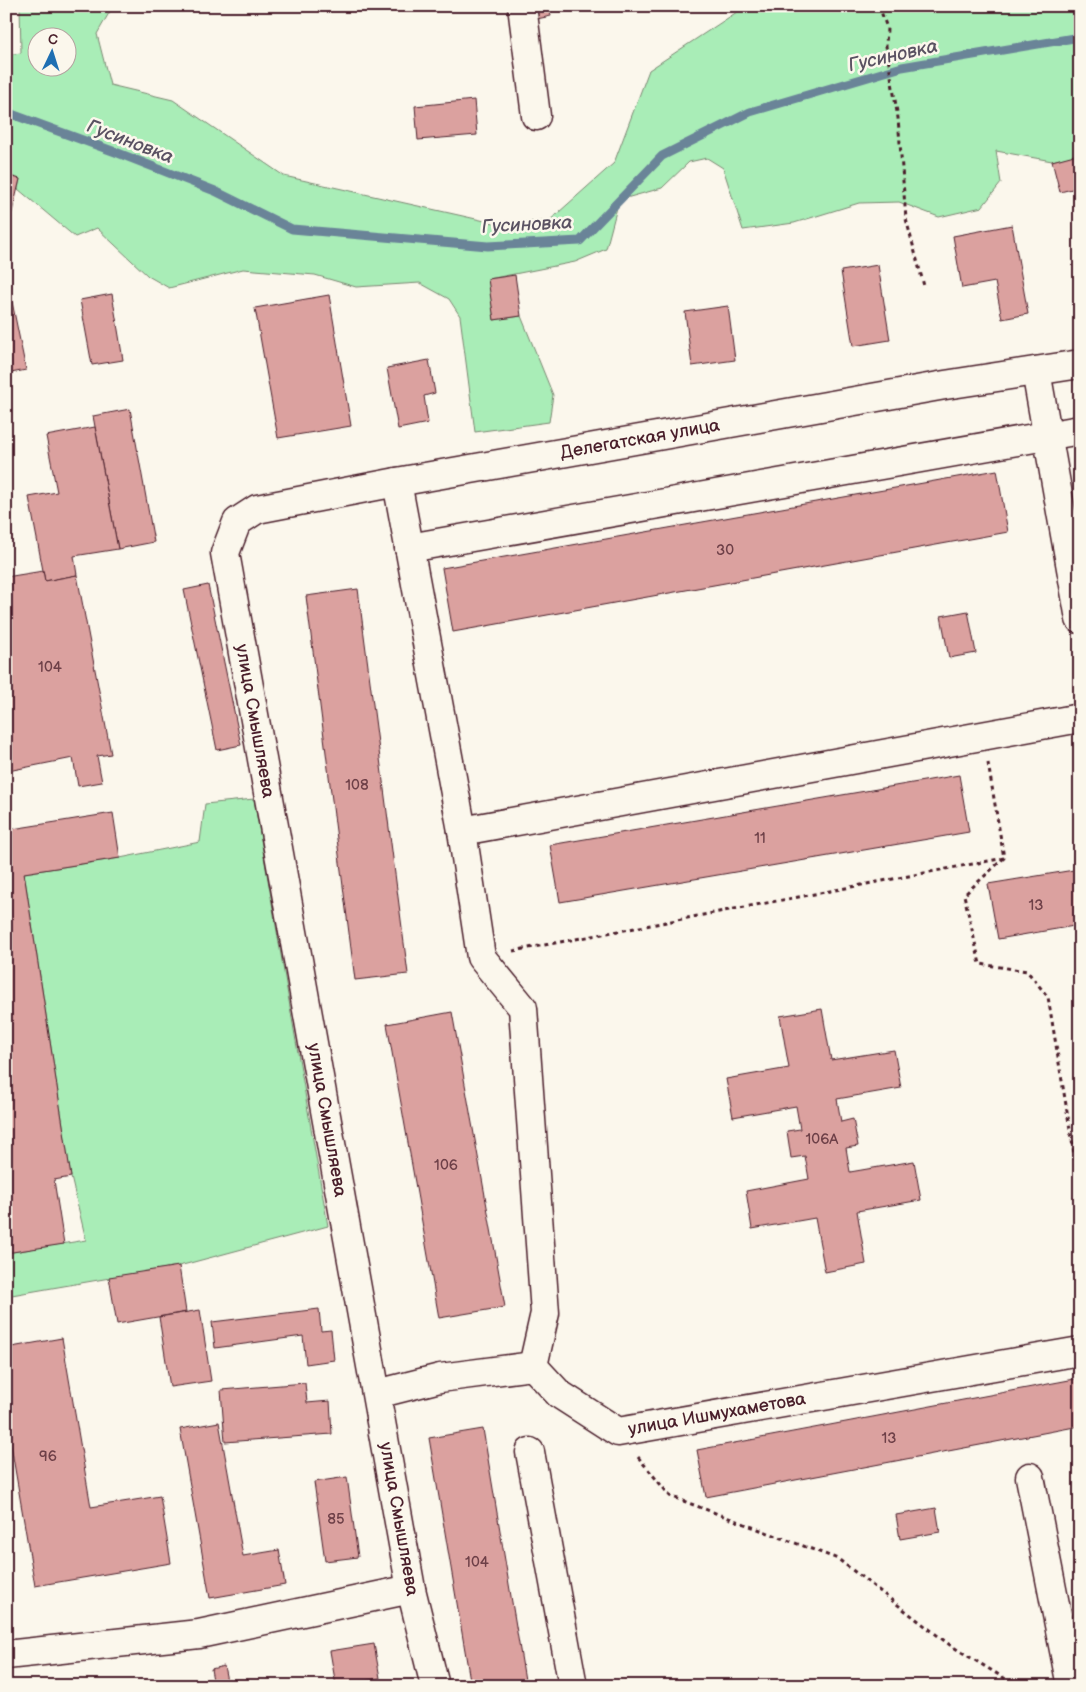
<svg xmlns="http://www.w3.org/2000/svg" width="1086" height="1692" viewBox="0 0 1086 1692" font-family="'Balsamiq Sans',sans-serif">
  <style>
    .green { fill: #a9edb7; stroke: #7a8671; fill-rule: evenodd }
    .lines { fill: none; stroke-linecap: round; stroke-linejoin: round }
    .stream { stroke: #6a8498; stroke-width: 9 }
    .building { fill: #dba19f; stroke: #4a1f2b }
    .minor-casing { stroke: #4a1f2b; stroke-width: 31 }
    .path { stroke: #4a1f2b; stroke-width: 3; stroke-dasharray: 4 4; stroke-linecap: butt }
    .minor { stroke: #fbf7ec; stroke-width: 28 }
    .labels { text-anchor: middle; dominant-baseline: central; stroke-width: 5; stroke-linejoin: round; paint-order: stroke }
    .number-label { font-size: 15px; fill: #6e4048 }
    .street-label { font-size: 18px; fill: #4a1f2b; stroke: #fbf7ec }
    .water-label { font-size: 19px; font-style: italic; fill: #5a5262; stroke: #fbf7ec }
  </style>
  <rect width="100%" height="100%" fill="#fbf7ec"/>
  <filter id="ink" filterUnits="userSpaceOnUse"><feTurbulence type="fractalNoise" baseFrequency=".02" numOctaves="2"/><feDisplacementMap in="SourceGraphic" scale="10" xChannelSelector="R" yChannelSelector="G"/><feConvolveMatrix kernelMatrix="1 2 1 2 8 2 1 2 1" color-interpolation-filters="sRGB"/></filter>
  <g filter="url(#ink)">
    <g class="green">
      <path d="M20,6H113L97,34L110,85L173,100L284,176L494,223L549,221L614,163L649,70L746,6H1080V160L1078,155L1052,161L996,151L1001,183L982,207L939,217L899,202L859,203L794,223L743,230L723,168L707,158L689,162L662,188L619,200L606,249L575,262L489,279L494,320L521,316L553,395L549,422L475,432L460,316L449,299L420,283L356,287L315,275L243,269L169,288L148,276L97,228L75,237L18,189L20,179L6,175V55L21,53ZM38,38H68V68H38Z"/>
      <polygon points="254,799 328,1226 179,1266 6,1296 6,1253 86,1240 71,1177 24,873 120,858 200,842 205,804"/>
    </g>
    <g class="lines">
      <polyline class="stream" points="6,112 118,153 215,191 292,229 488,246 580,241 662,156 750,112 902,67 1080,37"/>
    </g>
    <g class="building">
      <polygon points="530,6 549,6 551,16 532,20"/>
      <polygon points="474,100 477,135 418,140 415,106"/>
      <polygon points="1078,154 1080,187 1060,192 1052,161"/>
      <polygon points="6,175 20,179 7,233 6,233"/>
      <polygon points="1012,225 1028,314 1002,319 995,282 962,288 953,236"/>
      <polygon points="878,265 890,340 853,346 841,271"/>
      <polygon points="515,275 521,316 494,320 488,279"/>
      <polygon points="10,292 26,370 6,374 6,293"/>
      <polygon points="112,294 123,360 92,365 80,300"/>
      <polygon points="329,295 351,426 278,438 255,308"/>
      <polygon points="728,306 735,360 692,366 685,312"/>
      <polygon points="429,360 435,393 424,396 428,423 398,429 387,368"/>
      <polygon points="130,409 154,542 118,549 93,416"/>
      <polygon points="95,427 118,549 74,556 77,575 45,581 29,497 57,492 46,436"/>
      <polygon points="997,470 1008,532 453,632 442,568"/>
      <polygon points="43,571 45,581 77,575 111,754 97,756 102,782 78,786 73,758 8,771 6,577"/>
      <polygon points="208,585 241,745 217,750 184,590"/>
      <polygon points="358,589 408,974 355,980 306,596"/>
      <polygon points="968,611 976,653 949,658 941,616"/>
      <polygon points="959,775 969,832 560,902 550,845"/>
      <polygon points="113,813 120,858 24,873 71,1177 54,1180 64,1244 6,1253 6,830"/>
      <polygon points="1080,869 1080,925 998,939 988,884"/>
      <polygon points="822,1009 831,1060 894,1050 901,1088 837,1099 841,1122 853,1119 858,1146 846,1148 850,1172 914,1161 921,1200 857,1211 866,1264 825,1272 815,1218 752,1229 746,1191 809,1179 805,1156 791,1158 787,1131 800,1129 796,1106 733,1117 726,1079 789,1068 780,1016"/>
      <polygon points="452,1012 505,1307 439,1318 387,1024"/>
      <polygon points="179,1266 186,1312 117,1324 109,1277"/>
      <polygon points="319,1309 321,1331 331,1330 334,1360 306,1364 303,1336 215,1348 212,1322"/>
      <polygon points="200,1310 211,1381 170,1387 159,1317"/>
      <polygon points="62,1338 91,1507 160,1496 171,1563 35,1586 6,1416 6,1348"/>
      <polygon points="1080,1378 1080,1426 706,1497 697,1450"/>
      <polygon points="305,1383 307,1403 330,1401 332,1434 225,1442 221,1390"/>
      <polygon points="219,1422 243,1556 279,1550 285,1585 210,1598 180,1429"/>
      <polygon points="483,1429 526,1686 471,1686 429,1438"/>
      <polygon points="347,1477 358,1557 325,1561 314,1482"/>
      <polygon points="936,1508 940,1532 900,1539 896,1515"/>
      <polygon points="374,1644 380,1678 336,1686 330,1651"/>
      <polygon points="224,1666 228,1686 214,1686 211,1669"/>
    </g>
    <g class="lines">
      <g class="minor-casing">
        <g id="minor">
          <polyline points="522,6 536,116"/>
          <polyline points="1036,371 1080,619"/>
          <polyline points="397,482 462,831 481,957 523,1008 545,1313 533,1366"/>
          <polyline points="409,548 1080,430"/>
          <polyline points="462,831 1080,718"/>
          <polyline points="377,1394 440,1378 533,1366 559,1394 618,1432 1080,1351"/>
          <polyline points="530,1452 573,1686"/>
          <polyline points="1030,1477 1071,1686"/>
          <polyline points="6,1655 199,1634 411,1589"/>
          <polyline points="435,1686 411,1589 225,553 237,522 257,509 397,482 945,385 1080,364"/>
        </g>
      </g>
      <g class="path">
        <polyline points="879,6 887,28 886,46 898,118 906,219 924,286"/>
        <polyline points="988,763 1004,858 964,895 980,964 1027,971 1048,997 1080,1189"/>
        <polyline points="513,951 1004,858"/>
        <polyline points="638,1457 670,1496 838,1559 950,1645 1017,1686"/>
      </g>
      <use href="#minor" class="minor"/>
    </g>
  </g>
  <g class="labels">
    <g class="number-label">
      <text x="725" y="550">30</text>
      <text x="50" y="667">104</text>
      <text x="357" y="785">108</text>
      <text x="760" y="838">11</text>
      <text x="1036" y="905">13</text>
      <text x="822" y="1139">106А</text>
      <text x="446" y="1165">106</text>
      <text x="889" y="1438">13</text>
      <text x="48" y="1456">96</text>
      <text x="336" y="1519">85</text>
      <text x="477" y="1562">104</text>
    </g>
    <g class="street-label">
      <text transform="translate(640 439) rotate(-10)">Делегатская улица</text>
      <text transform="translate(255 721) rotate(80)">улица Смышляева</text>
      <text transform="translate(327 1120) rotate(80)">улица Смышляева</text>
      <text transform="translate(717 1414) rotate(-10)">улица Ишмухаметова</text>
      <text transform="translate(399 1519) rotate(80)">улица Смышляева</text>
    </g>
    <g class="water-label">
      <text transform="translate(893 56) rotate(-13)">Гусиновка</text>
      <text transform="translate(130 142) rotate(21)">Гусиновка</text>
      <text transform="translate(527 225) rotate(-3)">Гусиновка</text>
    </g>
  </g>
  <rect width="1086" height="1692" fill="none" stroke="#fbf7ec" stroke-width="25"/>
  <rect x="12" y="12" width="1061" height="1667" fill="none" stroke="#4a1f2b" stroke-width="2" filter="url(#ink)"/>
  <g transform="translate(52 52) rotate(4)"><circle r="24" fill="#fbf7ec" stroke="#b4a19f"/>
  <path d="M0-4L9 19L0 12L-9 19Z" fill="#1f6fb2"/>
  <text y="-8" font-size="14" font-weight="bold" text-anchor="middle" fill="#4a1f2b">С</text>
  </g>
</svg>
